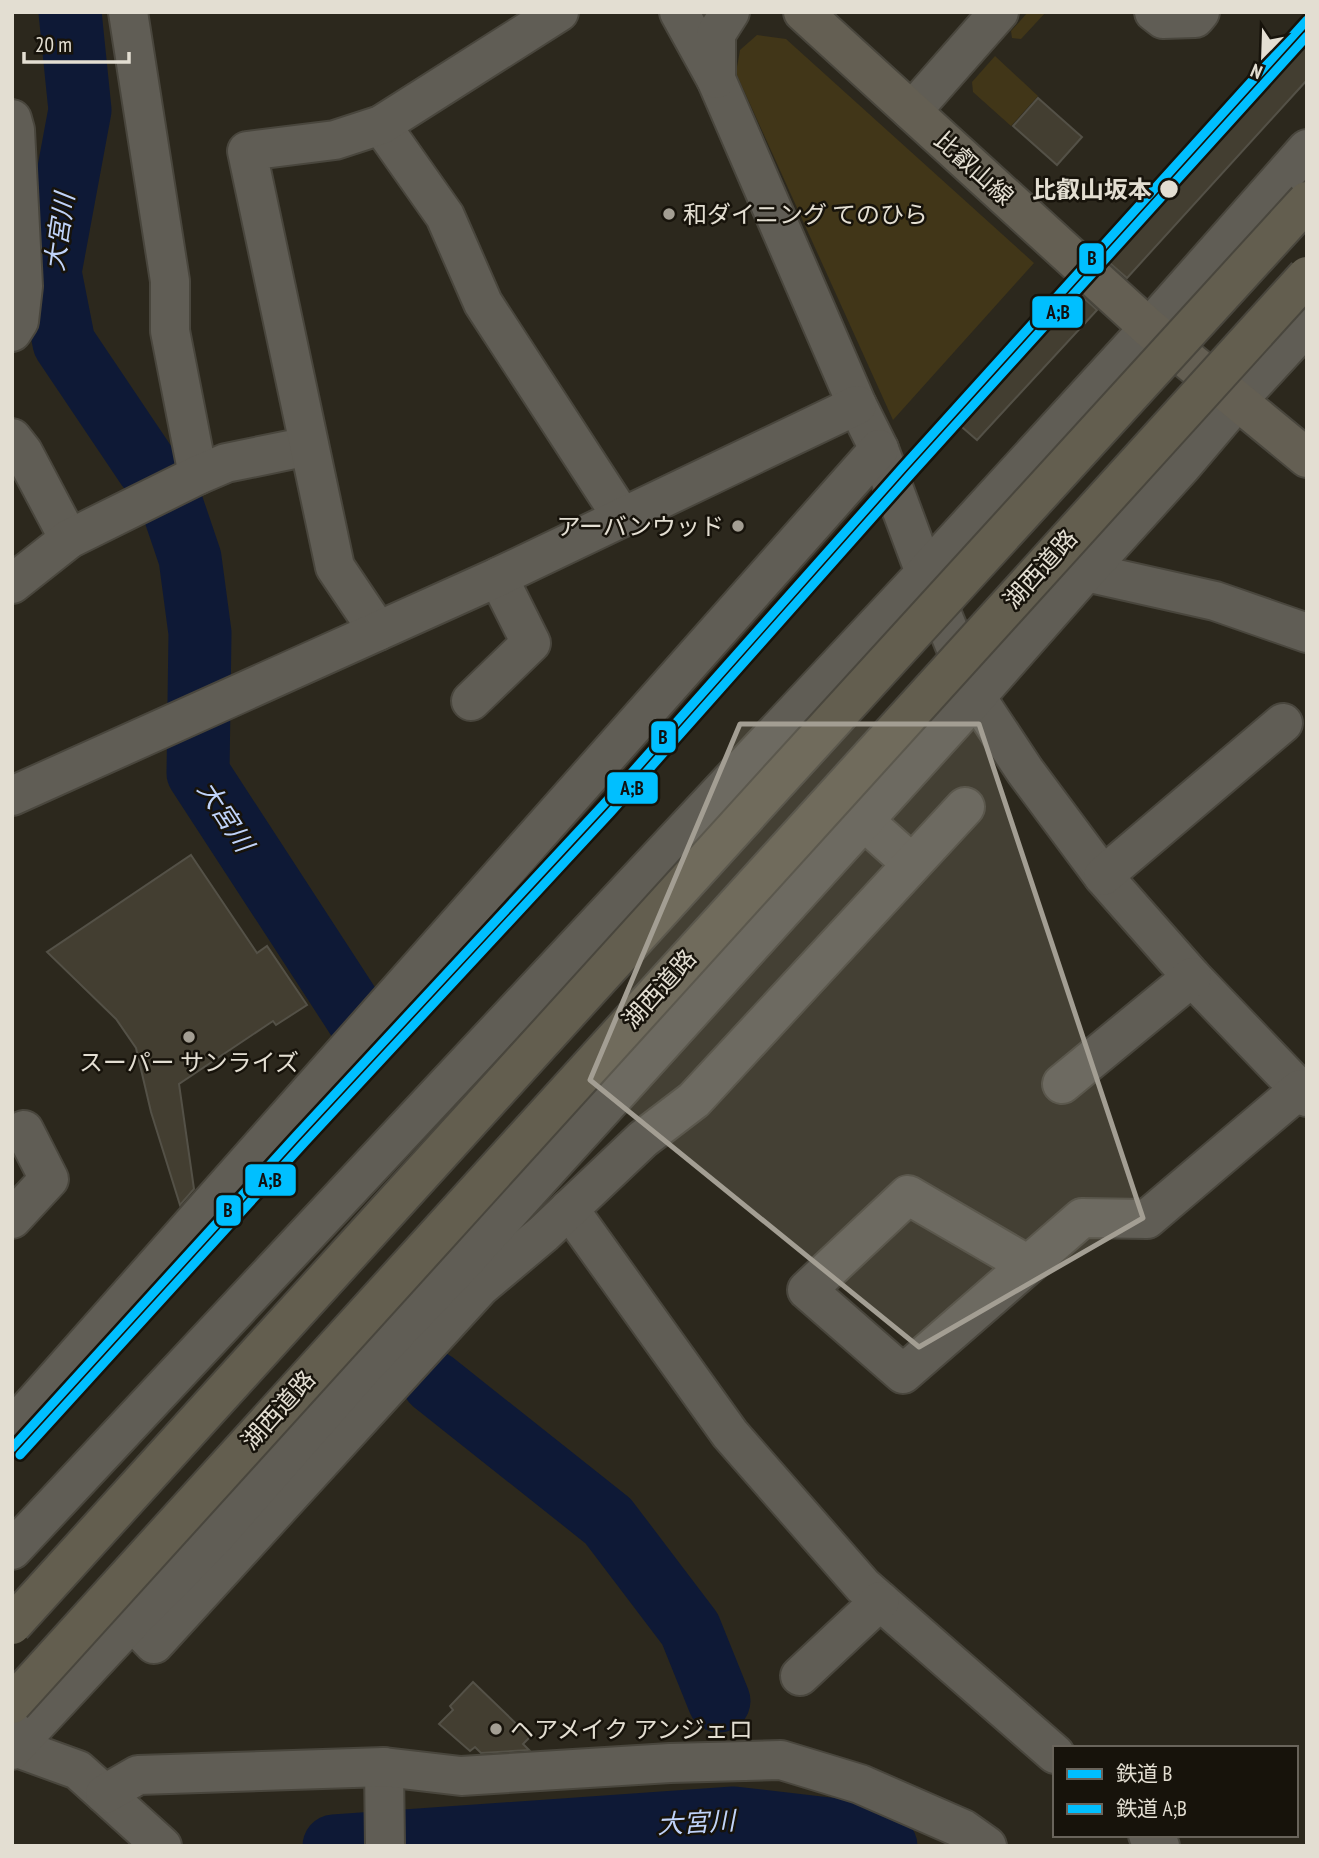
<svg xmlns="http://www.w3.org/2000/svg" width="1319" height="1858" viewBox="0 0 1319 1858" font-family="'PT Sans Narrow','Noto Sans JP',sans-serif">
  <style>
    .green { fill: #413618 }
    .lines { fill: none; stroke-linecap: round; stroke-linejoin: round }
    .river { stroke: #0e1936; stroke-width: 63 }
    .building { fill: #433e31; stroke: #545147; stroke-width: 2 }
    .minor-casing { stroke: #49463d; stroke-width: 42 }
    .major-casing { stroke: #49463d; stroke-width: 42 }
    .minor { stroke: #605d55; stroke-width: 38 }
    .major { stroke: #645f53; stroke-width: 38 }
    .highway-bridge-casing { stroke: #49463d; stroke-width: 42; stroke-linecap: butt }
    .highway-bridge { stroke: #635e4f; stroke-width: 38 }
    .rail-1-casing { stroke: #17130b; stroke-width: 14 }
    .rail-2-casing { stroke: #17130b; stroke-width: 14 }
    .rail-1 { stroke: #00bfff; stroke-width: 9 }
    .rail-2 { stroke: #00bfff; stroke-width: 9 }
    .marked { fill: #a39e93; fill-opacity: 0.2; stroke: #a39e93; stroke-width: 5; stroke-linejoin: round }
    .stop-dot { fill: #e3ded2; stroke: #17130b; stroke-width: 2.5 }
    .poi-dot { fill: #a39e93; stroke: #17130b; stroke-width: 2.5 }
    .labels { text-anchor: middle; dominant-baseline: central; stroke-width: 5; stroke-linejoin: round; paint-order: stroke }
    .street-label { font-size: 24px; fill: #e3ded2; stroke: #17130b }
    .stop-label { font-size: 24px; font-weight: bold; fill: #e3ded2; stroke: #17130b; text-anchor: end }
    .poi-label { font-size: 24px; fill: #e3ded2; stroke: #17130b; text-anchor: start }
    .water-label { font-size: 26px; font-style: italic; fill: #c0d3f9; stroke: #17130b }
    .line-badge { stroke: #17130b; stroke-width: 2.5 }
    .pale-badge-label { font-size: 19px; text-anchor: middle; font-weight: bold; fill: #111 }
  </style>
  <rect width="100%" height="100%" fill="#2c281d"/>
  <g class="green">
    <polygon points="1028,12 1046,12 1021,39 1012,38 1011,31"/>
    <polygon points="757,35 786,39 1034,263 893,420 736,73 740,50"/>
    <polygon points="995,56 1038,96 1011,126 973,92 972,82"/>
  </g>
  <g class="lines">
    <g class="river">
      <polyline points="70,12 80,110 50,272 64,343 148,468"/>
      <polyline points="171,502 190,558 200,633 198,773 358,1019"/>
      <polyline points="433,1382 608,1521 690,1629 719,1701"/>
      <polyline points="334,1846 734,1818 846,1831 886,1846"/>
    </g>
  </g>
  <g class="building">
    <polygon points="1307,37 1307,80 1127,278 1104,258"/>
    <polygon points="1038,98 1082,137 1057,165 1013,126"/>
    <polygon points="1075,290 1097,310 977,440 956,422"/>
    <polygon points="191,855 257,953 267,946 307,1005 276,1025 273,1021 179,1084 194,1189 180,1205 151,1112 136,1048 116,1019 47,952"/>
    <polygon points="473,1682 530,1737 523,1744 529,1750 481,1753 475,1747 470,1751 439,1724 453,1710 450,1706"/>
  </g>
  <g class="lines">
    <g class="minor-casing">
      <g id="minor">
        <polyline points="128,12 170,281 170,331 198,475"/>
        <polyline points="679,12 716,79 857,405 879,449 925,573 976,697 1025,771 1103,876 1192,977 1307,1097"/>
        <polyline points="1154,12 1163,19 1195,18 1200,12"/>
        <polyline points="716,79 716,34 730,12"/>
        <polyline points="912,111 999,12"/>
        <polyline points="12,119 15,130 23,286 19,321 12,332"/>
        <polyline points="381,125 445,216 483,303 622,517"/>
        <polyline points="12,438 23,452 69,539"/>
        <polyline points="1086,572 1215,601 1307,633"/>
        <polyline points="12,584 69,539 198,475 226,463 309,446"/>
        <polyline points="378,631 335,567 247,151 335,140 381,125 559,12"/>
        <polyline points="471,701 531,643 498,577"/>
        <polyline points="12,796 498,577 857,405"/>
        <polyline points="863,820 911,863"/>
        <polyline points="1103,876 1283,723"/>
        <polyline points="1062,1084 1192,977"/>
        <polyline points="569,1209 730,1434 863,1586 1055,1754"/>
        <polyline points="12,1219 49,1179 24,1130"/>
        <polyline points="1028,1265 908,1195 807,1290 903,1374 1082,1218 1147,1219 1300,1089"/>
        <polyline points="12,1428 879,449"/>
        <polyline points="12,1550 925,573 1149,328 1307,149"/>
        <polyline points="132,1621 154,1644 480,1287 543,1234 643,1139 694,1100 965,807"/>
        <polyline points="800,1676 880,1601"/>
        <polyline points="12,1746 78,1770 162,1846"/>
        <polyline points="12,1750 132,1621 212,1540 364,1367 461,1265 976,697 1086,572 1182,466 1238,400 1307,325"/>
        <polyline points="384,1767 385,1846"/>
        <polyline points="105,1794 138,1775 384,1767 461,1776 670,1763 781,1760 860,1784 963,1829 987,1846"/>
        <polyline points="1148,1835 1160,1846"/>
      </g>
    </g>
    <g class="major-casing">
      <polyline id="major" points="803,12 1149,328 1307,458"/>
    </g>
    <use href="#minor" class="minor"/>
    <use href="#major" class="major"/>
    <g class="highway-bridge-casing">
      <g id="highway-bridge">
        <polyline points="12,1625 775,784 1307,201"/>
        <polyline points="12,1704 1307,276"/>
      </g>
    </g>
    <use href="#highway-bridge" class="highway-bridge"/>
    <g class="rail-1-casing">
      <polyline id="rail-1" points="12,1448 296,1136 603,805 903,467 1307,20"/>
    </g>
    <g class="rail-2-casing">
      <polyline id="rail-2" points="20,1455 304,1143 611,812 911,474 1307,36"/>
    </g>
    <use href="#rail-1" class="rail-1"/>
    <use href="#rail-2" class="rail-2"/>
  </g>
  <path class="marked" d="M740,724H979L1143,1218L919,1347L590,1080Z"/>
  <circle class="stop-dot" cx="1169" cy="189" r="10"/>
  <g class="poi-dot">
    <circle cx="669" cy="214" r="7"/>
    <circle cx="738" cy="526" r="7"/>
    <circle cx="189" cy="1037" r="7"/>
    <circle cx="496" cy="1729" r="7"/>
  </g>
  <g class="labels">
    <g class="street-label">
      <text transform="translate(974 168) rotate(42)">比叡山線</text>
      <text transform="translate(1040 569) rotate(-48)">湖西道路</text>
      <text transform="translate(659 989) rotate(-48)">湖西道路</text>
      <text transform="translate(278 1410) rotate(-48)">湖西道路</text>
    </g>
    <g class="stop-label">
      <text x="1152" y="189">比叡山坂本</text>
    </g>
    <g class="poi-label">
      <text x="683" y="214">和ダイニング てのひら</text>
      <text x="724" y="526" text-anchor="end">アーバンウッド</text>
      <text x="189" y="1062" text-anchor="middle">スーパー サンライズ</text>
      <text x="510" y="1729">ヘアメイク アンジェロ</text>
    </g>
    <g class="water-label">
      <text transform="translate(59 232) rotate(-82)">大宮川</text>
      <text transform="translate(226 816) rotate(57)">大宮川</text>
      <text transform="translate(696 1822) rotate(-3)">大宮川</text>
    </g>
  </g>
  <g class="line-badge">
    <rect x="1078" y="242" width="27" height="33" rx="7" fill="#00bfff"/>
    <rect x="1031" y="295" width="53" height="34" rx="7" fill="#00bfff"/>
    <rect x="650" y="720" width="27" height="34" rx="7" fill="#00bfff"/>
    <rect x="606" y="771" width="53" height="34" rx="7" fill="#00bfff"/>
    <rect x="244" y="1163" width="53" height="34" rx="7" fill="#00bfff"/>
    <rect x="215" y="1194" width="27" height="33" rx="7" fill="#00bfff"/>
  </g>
  <g class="pale-badge-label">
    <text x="1092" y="265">B</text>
    <text x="1058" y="319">A;B</text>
    <text x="663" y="744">B</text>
    <text x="632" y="795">A;B</text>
    <text x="270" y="1187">A;B</text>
    <text x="228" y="1217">B</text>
  </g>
  <rect width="1319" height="1858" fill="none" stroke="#e3ded2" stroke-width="28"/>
  <rect x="1053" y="1746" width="245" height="91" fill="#17130b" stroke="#69645b" stroke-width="2"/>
  <rect x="1067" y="1769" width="35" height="10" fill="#00bfff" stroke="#69645b" stroke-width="2"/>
  <text x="1116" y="1781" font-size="21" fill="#e3ded2">鉄道 B</text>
  <rect x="1067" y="1804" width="35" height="10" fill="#00bfff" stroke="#69645b" stroke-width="2"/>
  <text x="1116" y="1816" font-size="21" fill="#e3ded2">鉄道 A;B</text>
  <g transform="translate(1263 56) rotate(203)" stroke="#17130b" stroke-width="5" paint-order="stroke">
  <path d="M0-5L12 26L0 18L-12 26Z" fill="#e3ded2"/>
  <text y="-10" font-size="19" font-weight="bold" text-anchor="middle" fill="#e3ded2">N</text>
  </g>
  <path d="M24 52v10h105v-10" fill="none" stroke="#e3ded2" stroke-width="3.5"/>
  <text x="35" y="52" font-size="21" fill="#e3ded2" stroke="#17130b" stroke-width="5" paint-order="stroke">20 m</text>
</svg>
